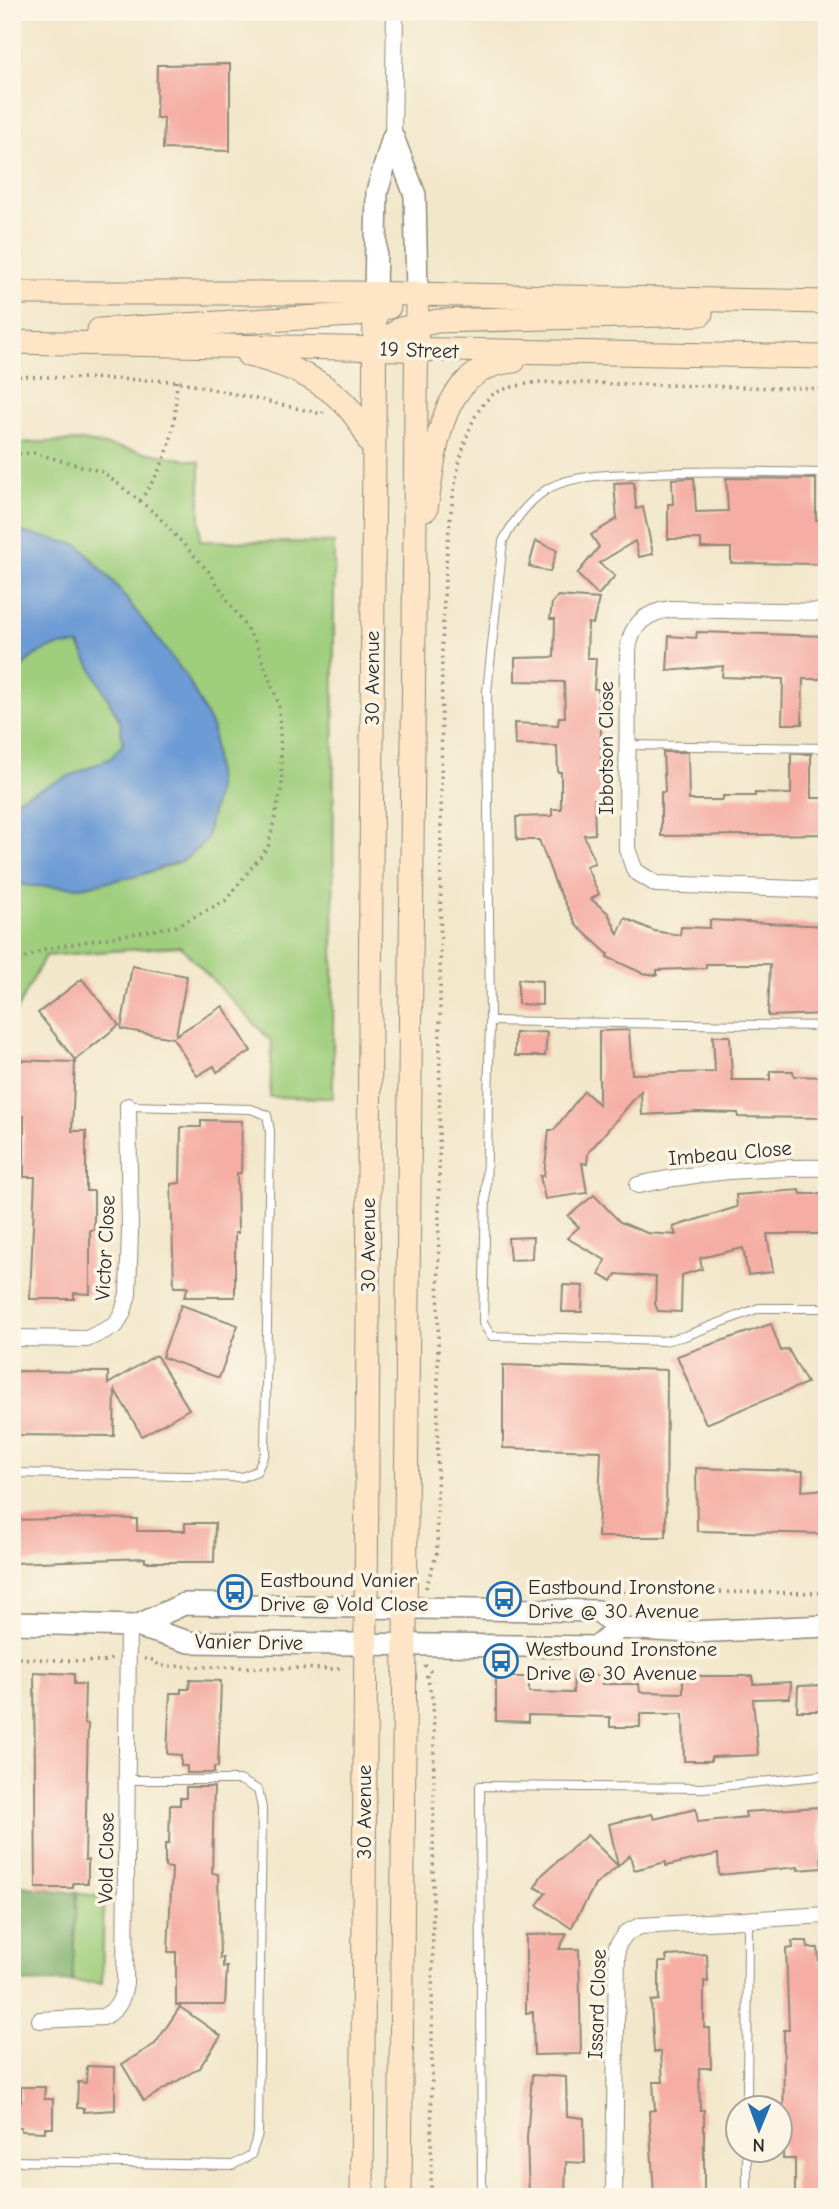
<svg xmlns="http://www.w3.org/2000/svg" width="839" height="2209" viewBox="0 0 839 2209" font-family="'Comic Neue',sans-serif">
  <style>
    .green { fill: #9fce7d; stroke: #657c54; stroke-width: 2 }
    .forest { fill: #7fb16c; stroke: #556e4c; stroke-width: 2 }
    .water { fill: #6d9bd5; stroke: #4c6380; stroke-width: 2 }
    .building { fill: #f5ada4 }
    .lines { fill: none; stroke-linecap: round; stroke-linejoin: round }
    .service-casing { stroke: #8e897a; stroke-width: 10 }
    .minor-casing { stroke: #8e897a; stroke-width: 18 }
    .tertiary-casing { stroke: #8e897a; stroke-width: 24 }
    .secondary-casing { stroke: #8e897a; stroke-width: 25 }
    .path { stroke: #8e897a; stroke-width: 3.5; stroke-dasharray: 2 5; stroke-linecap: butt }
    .service { stroke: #fff; stroke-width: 8 }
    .minor { stroke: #fff; stroke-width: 16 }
    .tertiary { stroke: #fff; stroke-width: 21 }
    .secondary { stroke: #fde5c5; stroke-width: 23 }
    .labels { text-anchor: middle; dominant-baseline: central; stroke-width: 7; stroke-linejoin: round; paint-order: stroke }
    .street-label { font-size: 21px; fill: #2b2b2b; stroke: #fcf5e5 }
    .poi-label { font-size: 21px; fill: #2b2b2b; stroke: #fcf5e5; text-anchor: start }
  </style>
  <rect width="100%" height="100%" fill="#fcf5e5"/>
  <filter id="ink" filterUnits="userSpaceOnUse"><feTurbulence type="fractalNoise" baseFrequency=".0143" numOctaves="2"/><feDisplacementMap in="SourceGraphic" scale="14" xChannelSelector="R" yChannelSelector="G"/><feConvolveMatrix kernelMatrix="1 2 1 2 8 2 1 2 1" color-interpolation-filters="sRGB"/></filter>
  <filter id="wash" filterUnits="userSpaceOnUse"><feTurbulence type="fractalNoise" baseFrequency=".00686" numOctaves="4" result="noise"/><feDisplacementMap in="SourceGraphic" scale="28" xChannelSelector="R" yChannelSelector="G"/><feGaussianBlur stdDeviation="1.57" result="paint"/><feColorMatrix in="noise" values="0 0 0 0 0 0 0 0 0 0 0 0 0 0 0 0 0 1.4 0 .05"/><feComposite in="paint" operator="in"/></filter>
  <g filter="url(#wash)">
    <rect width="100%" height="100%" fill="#f2e7ca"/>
    <g class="green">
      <polygon points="82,441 200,462 200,541 334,543 333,1098 270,1097 272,1042 180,946 45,956 12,1019 12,443"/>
      <polygon points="12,1885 104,1897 102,1983 44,1981 12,1983"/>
    </g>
    <polygon class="forest" points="12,1885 77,1893 72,1982 12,1983"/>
    <path class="water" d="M12,530L79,545L115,584L187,677L213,729L217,789L206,841L184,860L138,876L80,887L29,886L12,881V801L111,758L123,744L120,721L79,645C46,644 21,656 12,690Z"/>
    <g id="blocks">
      <g class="building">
        <polygon points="230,64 230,151 163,149 164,118 156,118 157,65"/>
        <polygon points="694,478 696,512 728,511 726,478 816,479 816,520 827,520 827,564 731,563 731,548 701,548 701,539 668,539 668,504 673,504 672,479"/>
        <polygon points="634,482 636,509 643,507 653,554 639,557 635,541 599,563 615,576 598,595 577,574 599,547 591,535 617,519 614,483"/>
        <polygon points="536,541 557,550 550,572 529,566"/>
        <polygon points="558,596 599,599 593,624 588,623 587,658 596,658 594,689 598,689 598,717 601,717 601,799 594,799 595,834 584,835 595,863 586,866 599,894 591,899 608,913 618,934 625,918 654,931 680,935 681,927 710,928 710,920 827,926 827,1014 768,1016 770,964 706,964 706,968 657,970 657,975 642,973 607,957 608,954 577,926 556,885 539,840 517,840 516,817 552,816 552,809 561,809 561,772 558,772 557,746 515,745 514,723 558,725 559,717 565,717 564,682 515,681 515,658 554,657 555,619 550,619 552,603"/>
        <polygon points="697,632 827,636 827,679 803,679 802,724 782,724 783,679 722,677 723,666 667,671 669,636 696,638"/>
        <polygon points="663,752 688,752 689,800 723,800 723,796 755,796 755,793 791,794 791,754 811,754 811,798 827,798 827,834 661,836 661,792 665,792"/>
        <polygon points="132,966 187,976 176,1035 223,1006 251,1051 217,1072 214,1066 197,1076 173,1038 121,1029"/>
        <polygon points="82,979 119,1025 75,1060 38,1013"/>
        <polygon points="518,979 542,981 542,1005 518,1004"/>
        <polygon points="629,1030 632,1074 715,1072 713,1036 730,1036 732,1080 770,1080 770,1071 793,1071 794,1076 827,1077 827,1118 738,1117 738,1113 698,1112 642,1115 641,1091 588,1153 587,1164 582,1163 587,1193 545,1199 540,1176 544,1176 549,1130 554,1130 584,1091 599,1104 599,1031"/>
        <polygon points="547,1032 545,1056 515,1056 515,1033"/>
        <polygon points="13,1060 75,1062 72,1131 86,1131 86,1191 94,1191 94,1230 90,1230 90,1294 74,1293 74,1299 30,1299 35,1177 24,1177 24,1116 12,1115"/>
        <polygon points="201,1120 242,1121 241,1173 237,1173 238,1233 235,1233 235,1297 184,1297 188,1287 174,1287 171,1184 180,1183 181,1127 201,1127"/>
        <polygon points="800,1190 801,1194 827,1194 827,1234 767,1234 773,1272 748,1275 743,1248 700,1258 702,1269 682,1275 681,1312 658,1311 655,1304 656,1277 616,1274 612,1281 599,1275 605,1260 567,1238 579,1227 568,1216 594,1195 620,1222 647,1233 676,1235 673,1227 737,1207 736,1195"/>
        <polygon points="533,1237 532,1259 510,1260 508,1238"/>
        <polygon points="563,1285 583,1286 582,1312 562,1312"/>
        <polygon points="181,1305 238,1325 219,1378 162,1357"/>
        <polygon points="771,1324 781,1351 788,1349 807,1383 706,1424 677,1356"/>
        <polygon points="156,1355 189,1409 142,1436 115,1390 114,1436 12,1435 12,1371 108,1372 108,1384"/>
        <polygon points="503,1365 667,1370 666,1537 598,1537 601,1451 503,1448"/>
        <polygon points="696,1468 803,1471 802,1491 827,1489 827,1534 697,1531"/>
        <polygon points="97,1518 137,1519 137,1531 185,1531 185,1523 215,1523 214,1562 145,1562 145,1558 12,1563 12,1520"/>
        <polygon points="34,1672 74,1674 74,1684 85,1684 84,1723 88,1724 85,1860 88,1860 88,1883 73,1883 73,1888 36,1888"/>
        <polygon points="574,1675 603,1676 602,1684 639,1684 640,1692 683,1693 683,1676 753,1676 753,1684 791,1682 790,1698 753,1699 758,1755 711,1757 711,1761 684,1761 683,1714 640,1714 640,1727 610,1727 610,1717 528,1715 528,1722 496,1721 496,1677 529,1677 529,1692 573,1693"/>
        <polygon points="190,1680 221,1681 218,1767 214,1767 214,1773 187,1773 187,1766 181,1766 181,1755 167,1754 170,1693 181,1693 181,1689 189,1689"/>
        <polygon points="827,1685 827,1711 797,1711 798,1686"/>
        <polygon points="186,1787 214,1787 212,1873 218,1874 220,1958 223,1958 223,1967 227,1967 225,2005 176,2005 176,1952 168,1952 172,1868 165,1867 165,1844 169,1844 170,1805 180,1805 180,1798 186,1798"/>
        <polygon points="818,1807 822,1868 798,1870 798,1867 719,1875 718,1854 666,1866 666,1862 634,1870 630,1855 618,1866 609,1824 652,1814 654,1819 696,1809 698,1822 746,1817 745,1812"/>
        <polygon points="587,1835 618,1866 595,1885 571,1928 537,1905 546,1893 535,1887 542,1875"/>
        <polygon points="567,1934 559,1949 579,1949 581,2054 534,2055 533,2012 526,2013 526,1935"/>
        <polygon points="792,1941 807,1941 808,1948 818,1948 819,1964 827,1963 827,2197 795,2197 795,2159 783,2159 784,2030 789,2030 786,1949 793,1948"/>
        <polygon points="707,1954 708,1982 704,1981 704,2028 710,2028 711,2068 699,2068 700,2110 704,2110 704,2197 654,2197 649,2111 655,2110 653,2082 663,2082 661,2052 654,2052 651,2001 659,2000 659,1962 667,1962 666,1956"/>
        <polygon points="180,2007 221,2036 199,2068 144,2101 122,2064 155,2044"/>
        <polygon points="87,2066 115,2067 115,2110 84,2112 84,2108 77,2108 78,2082 86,2083"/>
        <polygon points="532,2075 566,2077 567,2116 584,2118 585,2163 566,2162 565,2197 529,2197 527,2138"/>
        <polygon points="21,2087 45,2087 44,2099 53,2099 53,2128 45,2128 45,2132 21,2131 21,2127 14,2127 15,2100 21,2101"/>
      </g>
    </g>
  </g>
  <g filter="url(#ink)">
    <use href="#blocks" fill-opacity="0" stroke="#8e897a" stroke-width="2"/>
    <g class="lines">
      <g class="service-casing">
        <g id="service">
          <path d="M827,473C762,472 698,470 633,474C607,475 578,475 553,486C532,496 514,520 503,541L487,692L490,1021L483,1323L491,1336L664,1341L685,1336L759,1308H827"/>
          <polyline points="627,745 827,748"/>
          <polyline points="490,1021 827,1026"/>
          <polyline points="12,1473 242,1477 257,1471 265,1453 270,1131 267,1115 251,1109 128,1106"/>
          <polyline points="747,2108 748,1921"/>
          <polyline points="12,2161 233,2165 251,2155 258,2134 262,1808 258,1790 240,1780 128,1780"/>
          <polyline points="482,2197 480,1786 703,1788 827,1775"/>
          <polyline points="747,2197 747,2150"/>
        </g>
      </g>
      <g class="minor-casing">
        <g id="minor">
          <polyline points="393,137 395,12"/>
          <path d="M827,612L671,609C647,612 631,624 628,650L627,849L635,871L656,884L827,890"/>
          <path d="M638,1185C702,1171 762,1167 827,1168"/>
          <polyline points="12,1338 87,1339 116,1325 123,1312 128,1294 130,1231 128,1106"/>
          <path d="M40,2020L103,2017C119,2009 122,2000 125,1983L128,1626"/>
          <polyline points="614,2197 617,1946 626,1933 640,1926 827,1915"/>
        </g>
      </g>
      <g class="tertiary-casing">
        <g id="tertiary">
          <polyline points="393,137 415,195 417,294"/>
          <polyline points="375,294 377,192 393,137"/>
          <polyline points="12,1623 136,1626 189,1642 597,1647 619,1628"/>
          <polyline points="136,1626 184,1604 598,1611 619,1628 691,1632 827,1626"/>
        </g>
      </g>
      <g class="secondary-casing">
        <g id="secondary">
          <polyline points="12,293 355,293 827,302"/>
          <polyline points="99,330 354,315 389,307"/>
          <polyline points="12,342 827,357"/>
          <polyline points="374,349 400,329 438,321 701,314"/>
          <path d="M248,355C299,367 350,392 370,443"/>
          <path d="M426,509C436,450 438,367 514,361"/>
          <polyline points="362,2197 375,294"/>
          <polyline points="400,2197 417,294"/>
        </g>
      </g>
      <g class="path">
        <polyline points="12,376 177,381 322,414 323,412"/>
        <polyline points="12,454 34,453 103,472 156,514 210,573 256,643 279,705 282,786 268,847 225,901 176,926 44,949 12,965"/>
        <path d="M140,501C172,454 174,437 177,381"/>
        <path d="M426,1588L437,1552L442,645C445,589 446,433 491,396C503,387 523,385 537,382L827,389"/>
        <polyline points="601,1591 827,1593"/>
        <polyline points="12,1658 103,1662 112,1659"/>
        <polyline points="144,1659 153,1660 160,1666 337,1669 343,1665"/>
        <polyline points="425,1665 431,1672 427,1676 433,1701 434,1732 431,2197"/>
      </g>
      <use href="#service" class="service"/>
      <use href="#minor" class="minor"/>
      <use href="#tertiary" class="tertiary"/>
      <use href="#secondary" class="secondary"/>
    </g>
  </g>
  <defs>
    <g id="bus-ring" transform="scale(1.75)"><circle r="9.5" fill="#fcf5e5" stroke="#1f6fb2" stroke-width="1.5"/><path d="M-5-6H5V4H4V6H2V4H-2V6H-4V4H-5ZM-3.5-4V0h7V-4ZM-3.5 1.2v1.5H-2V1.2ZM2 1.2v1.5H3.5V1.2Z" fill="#1f6fb2"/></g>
  </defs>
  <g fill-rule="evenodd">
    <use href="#bus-ring" x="235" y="1592"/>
    <use href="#bus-ring" x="504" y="1599"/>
    <use href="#bus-ring" x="501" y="1661"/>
  </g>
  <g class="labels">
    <g class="street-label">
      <text transform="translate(419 350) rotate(2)">19 Street</text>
      <text transform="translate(372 678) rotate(-90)">30 Avenue</text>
      <text transform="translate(606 748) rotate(-90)">Ibbotson Close</text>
      <text transform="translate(730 1153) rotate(-5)">Imbeau Close</text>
      <text transform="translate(368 1245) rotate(-90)">30 Avenue</text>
      <text transform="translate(105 1248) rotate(-87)">Victor Close</text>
      <text transform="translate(249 1642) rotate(1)">Vanier Drive</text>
      <text transform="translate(364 1812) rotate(-90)">30 Avenue</text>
      <text transform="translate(106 1858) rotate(-89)">Vold Close</text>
      <text transform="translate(597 2004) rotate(-88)">Issard Close</text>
    </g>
    <g class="poi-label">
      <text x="260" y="1580">Eastbound Vanier<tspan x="260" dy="24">Drive @ Vold Close</tspan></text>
      <text x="528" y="1587">Eastbound Ironstone<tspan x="528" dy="24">Drive @ 30 Avenue</tspan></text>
      <text x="526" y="1649">Westbound Ironstone<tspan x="526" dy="24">Drive @ 30 Avenue</tspan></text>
    </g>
  </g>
  <rect width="839" height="2209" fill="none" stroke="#fcf5e5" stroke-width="42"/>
  <g transform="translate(759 2129) rotate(181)"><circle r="33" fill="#fcf5e5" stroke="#a8a49b" stroke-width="2"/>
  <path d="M0-5L12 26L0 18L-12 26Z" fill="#1f6fb2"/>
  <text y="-10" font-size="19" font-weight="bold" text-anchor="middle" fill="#2b2b2b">N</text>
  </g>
</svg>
